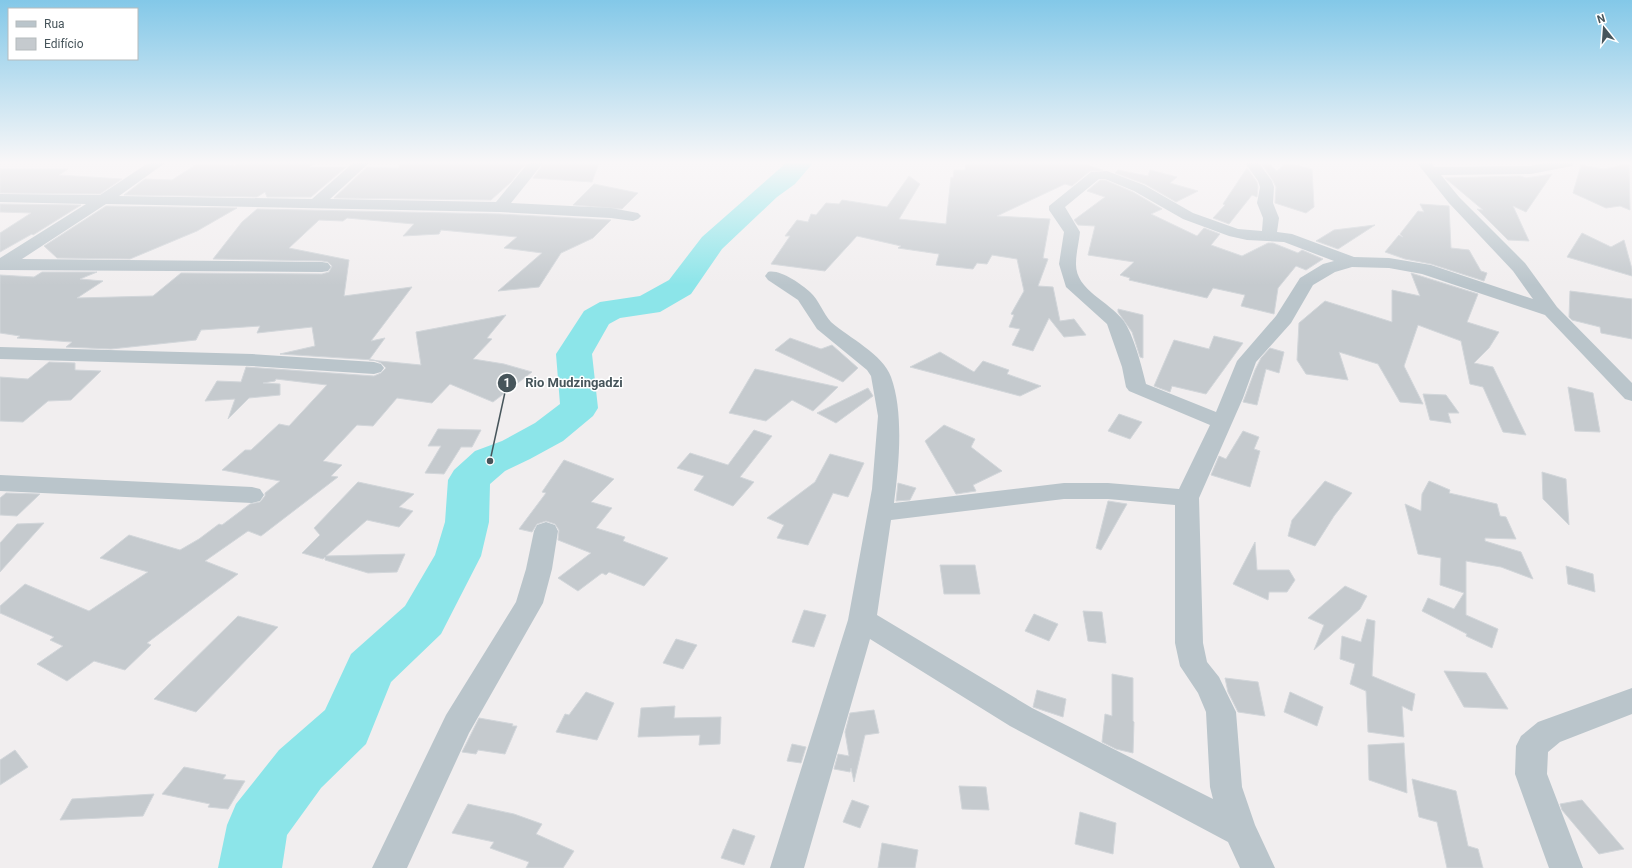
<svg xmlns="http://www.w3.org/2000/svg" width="1632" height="868" viewBox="0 0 1632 868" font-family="Roboto,sans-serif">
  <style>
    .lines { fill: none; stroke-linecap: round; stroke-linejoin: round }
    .river { fill: #8ce5e9; fill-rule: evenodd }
    .building { fill: #c5cace; stroke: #d2d6da }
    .minor { fill: #bac5cb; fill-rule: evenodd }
    .leader { fill: none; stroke: #47555b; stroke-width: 1.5 }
    .callout-dot { fill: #47555b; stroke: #fff; stroke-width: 1.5 }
    .mark-label { font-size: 12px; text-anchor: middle; font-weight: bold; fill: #fff }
    .callout-label { font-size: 13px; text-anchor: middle; font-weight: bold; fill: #47555b; stroke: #fff; stroke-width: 3; stroke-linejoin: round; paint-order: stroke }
  </style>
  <rect width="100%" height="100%" fill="#f1eeef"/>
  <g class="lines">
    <polygon class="river" points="786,163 813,163 795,184 777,197 722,249 691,294 660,312 620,318 609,324 592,354 598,408 593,416 563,441 530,459 505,471 490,484 489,522 481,556 441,634 391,682 366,744 321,788 287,835 282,868 218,868 227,825 236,804 279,750 325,710 351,654 405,606 435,555 445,522 448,480 454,470 475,451 502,441 535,423 560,404 556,354 584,311 600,302 640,296 669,280 702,237"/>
  </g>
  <g class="building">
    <polygon points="236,163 315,163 309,167 346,167 311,197 267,197 265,192 257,197 124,195 145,179 172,180 197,164 236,166"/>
    <polygon points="402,163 526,163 511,182 491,200 334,198 367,167 398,168"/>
    <polygon points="544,163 599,163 592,182 533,178"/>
    <polygon points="966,163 1081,163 1103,170 1090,171 1072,186 1065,184 997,216 1050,219 1043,258 1048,259 1038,286 1053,287 1060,321 1074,319 1086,335 1064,337 1049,318 1033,351 1012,345 1020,329 1009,327 1014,315 1011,314 1024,291 1017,259 992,255 987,264 977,263 973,269 936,265 939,254 898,248 901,246 857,236 825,271 771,264 790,236 785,236 797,220 808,222 811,214 816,215 826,203 839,204 842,200 887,207 909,176 920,184 899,219 946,224 951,177 953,178 954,170 965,170"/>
    <polygon points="1261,163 1268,163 1277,171 1286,163 1312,169 1314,207 1306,213 1275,203 1276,187 1273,181"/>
    <polygon points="1629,164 1630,210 1620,206 1606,208 1573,193 1581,165 1604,169"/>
    <polygon points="1247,168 1257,182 1258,187 1257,197 1252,195 1229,224 1213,218 1225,205 1223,204"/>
    <polygon points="0,169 68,169 59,175 122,179 100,194 0,193"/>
    <polygon points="1118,170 1148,176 1150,170 1177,177 1170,183 1198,191 1176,202 1145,184 1115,173"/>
    <polygon points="1552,174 1526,212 1513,206 1529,241 1508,240 1477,209 1483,210 1445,178 1520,176 1526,178"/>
    <polygon points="1100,180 1105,180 1133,192 1162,209 1151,214 1197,236 1204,228 1220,234 1211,245 1242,256 1268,243 1273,243 1298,253 1302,250 1323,259 1306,270 1296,266 1278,288 1274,314 1241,306 1245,295 1213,288 1207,298 1129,280 1130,278 1120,275 1134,262 1088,255 1095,226 1078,225 1074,220 1105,197 1087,191"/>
    <polygon points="594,184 638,193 622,209 573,205"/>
    <polygon points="0,204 81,205 33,235 32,234 0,252 0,233 31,213 0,212"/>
    <polygon points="1420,204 1449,206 1451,248 1469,250 1481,271 1487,273 1484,281 1431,264 1405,259 1385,252 1399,235 1403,237 1400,234 1418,211 1424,212"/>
    <polygon points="106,206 237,208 197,231 130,259 57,258 44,246"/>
    <polygon points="257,209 500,214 611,220 593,238 561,253 539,287 498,291 542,253 504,248 517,237 441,230 439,234 403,236 414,224 347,218 343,221 319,220 289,248 349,260 344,296 412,287 371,341 385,338 369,360 421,365 416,332 506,315 487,338 492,339 473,359 504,364 532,372 493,402 450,384 432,403 397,398 373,426 357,425 323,461 342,465 331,476 338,477 261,536 248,531 205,561 238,574 147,643 151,645 125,670 94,661 67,681 37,664 63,646 50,640 54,637 0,613 0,606 25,584 89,611 148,572 100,558 129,535 180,550 199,539 219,524 222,525 250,504 260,502 265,496 265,493 280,481 222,470 245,450 251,450 279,424 289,426 327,385 276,379 275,381 263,383 280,384 280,395 249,398 228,419 235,399 205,401 217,381 241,382 246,367 374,376 381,373 386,368 381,363 374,360 280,354 315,346 312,327 257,333 260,326 201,330 196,340 111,349 66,347 72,342 17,338 20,336 0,333 0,275 34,277 42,272 97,272 80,279 103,281 77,298 153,296 181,273 322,274 329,272 332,266 328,262 322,261 213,259 242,222"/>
    <polygon points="1375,225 1338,249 1316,241 1334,230"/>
    <polygon points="1582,233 1611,247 1624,240 1632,269 1632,276 1567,257"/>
    <polygon points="1411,273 1478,294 1467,322 1499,332 1489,348 1474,363 1493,367 1526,435 1503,432 1483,387 1470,384 1461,341 1418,325 1404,366 1423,404 1400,402 1378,364 1339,352 1348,380 1306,374 1297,360 1299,323 1325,301 1392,322 1392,290 1420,296"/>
    <polygon points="1570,291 1632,299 1632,339 1601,333 1600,327 1572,320 1569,317"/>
    <polygon points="1118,309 1143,315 1143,358 1140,357 1132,332 1118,312"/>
    <polygon points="1214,336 1243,343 1206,394 1172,386 1170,392 1154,386 1174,340 1209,349"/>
    <polygon points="790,338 821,349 832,345 858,368 843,382 775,350"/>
    <polygon points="1270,348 1284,352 1279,373 1266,369 1257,405 1243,402 1255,370 1261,358"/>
    <polygon points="940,352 974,372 983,361 1009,370 1007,374 1041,386 1020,396 910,367"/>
    <polygon points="49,362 75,363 75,370 101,371 71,400 48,401 23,422 0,421 0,377 28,379"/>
    <polygon points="755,369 838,387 813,411 792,400 766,421 729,413"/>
    <polygon points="1568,387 1593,393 1600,432 1575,431"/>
    <polygon points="868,388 873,396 836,423 817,413"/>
    <polygon points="1423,394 1446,395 1459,413 1448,413 1451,423 1430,420"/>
    <polygon points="1119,414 1142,422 1130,439 1108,431"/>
    <polygon points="944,425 975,439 971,447 1002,471 973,485 976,491 956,494 925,441"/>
    <polygon points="438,429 481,430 472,447 461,447 444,474 425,473 441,446 428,446"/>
    <polygon points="754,430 772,436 740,477 754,482 733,506 694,490 704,476 677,468 690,453 728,465"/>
    <polygon points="1243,431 1259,437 1254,449 1260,451 1250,487 1211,475 1219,456 1226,459"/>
    <polygon points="830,454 864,463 848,497 833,493 808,545 777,538 784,525 767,518 815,482"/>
    <polygon points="564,460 614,479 591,502 612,508 596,528 625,537 623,541 668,558 644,586 609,572 606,575 602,573 578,591 558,578 591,553 558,540 559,530 555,524 546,521 537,524 532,532 519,529 546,493 542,492"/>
    <polygon points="1542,472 1566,479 1569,525 1543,499"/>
    <polygon points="1325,481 1352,493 1334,516 1315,546 1288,536 1292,520"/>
    <polygon points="1429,481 1450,490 1449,493 1497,504 1500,516 1506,517 1516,539 1485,538 1485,541 1521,552 1533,579 1501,567 1466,561 1466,615 1498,629 1492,648 1466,636 1467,634 1422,611 1428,598 1454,609 1464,593 1440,585 1441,558 1418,554 1405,504 1421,511 1422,494"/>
    <polygon points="358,482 414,494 399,507 413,511 399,527 367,520 326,556 405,554 397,572 368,573 325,560 325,557 323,559 302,553 320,535 314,528"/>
    <polygon points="898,483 916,488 910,500 896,501"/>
    <polygon points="6,493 40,494 17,516 0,515 0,498"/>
    <polygon points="1108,501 1127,504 1101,550 1096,548"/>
    <polygon points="44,523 0,572 0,543 17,524"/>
    <polygon points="1255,542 1257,570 1289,570 1295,580 1287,592 1269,592 1268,600 1233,584"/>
    <polygon points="940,565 975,565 980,594 944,594"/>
    <polygon points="1566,566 1593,574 1595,592 1568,584"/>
    <polygon points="1345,586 1367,596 1360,609 1314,650 1324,625 1308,618"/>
    <polygon points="804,610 826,615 814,647 792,642"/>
    <polygon points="1083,611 1102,612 1106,643 1088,641"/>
    <polygon points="1034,614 1058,624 1049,641 1025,631"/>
    <polygon points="238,616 278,627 196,712 154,699"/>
    <polygon points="1367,619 1375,621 1372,676 1415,694 1412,711 1402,706 1404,737 1368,732 1366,691 1350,684 1355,664 1340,659 1342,636 1361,642"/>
    <polygon points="676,639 697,645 683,669 663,663"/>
    <polygon points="1444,671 1486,673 1508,709 1464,707"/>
    <polygon points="1112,674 1133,678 1133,721 1134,722 1133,753 1116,749 1102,742 1105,714 1112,716"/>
    <polygon points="1225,678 1258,682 1265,716 1238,712 1228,692"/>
    <polygon points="1037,690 1066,699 1063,717 1033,707"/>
    <polygon points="586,692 614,703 597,740 556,732 565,714 569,715"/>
    <polygon points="1290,692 1323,707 1317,726 1284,712"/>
    <polygon points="675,706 674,718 721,717 720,744 699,745 700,735 638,737 641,708"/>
    <polygon points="874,710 879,733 865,735 854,782 851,768 850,772 834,769 838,754 849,756 845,732 850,713"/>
    <polygon points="479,718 513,724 512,726 517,726 505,754 478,750 476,754 462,752"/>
    <polygon points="1404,743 1407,793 1369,780 1368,745"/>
    <polygon points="792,744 806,747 801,763 787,761"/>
    <polygon points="15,750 28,767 0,785 0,760"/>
    <polygon points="184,767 226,775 223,779 245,781 228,809 208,807 210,804 162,794"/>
    <polygon points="1412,779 1456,791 1468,846 1478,849 1483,868 1447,868 1437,822 1419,817"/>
    <polygon points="959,786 986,787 989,810 962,809"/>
    <polygon points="154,794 143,816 60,820 72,799"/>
    <polygon points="852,800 869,806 860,828 843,822"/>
    <polygon points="1582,800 1624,849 1599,854 1562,810 1560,804"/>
    <polygon points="468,804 514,814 542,824 536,834 574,851 563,868 526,868 529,862 490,848 494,842 452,833"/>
    <polygon points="1080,812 1116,823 1113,854 1075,844"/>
    <polygon points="733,829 755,836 744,865 721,858"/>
    <polygon points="882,843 918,850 915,868 878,868"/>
  </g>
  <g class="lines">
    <g class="minor">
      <polygon points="148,163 165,163 119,196 312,199 353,163 369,163 330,199 496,202 528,163 543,163 511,203 611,208 638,213 641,216 638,219 633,221 611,218 500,212 106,204 22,259 322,262 328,263 331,267 328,271 322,272 0,270 0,258 86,204 0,202 0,194 100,195"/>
      <path d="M1245,163H1259L1272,181L1274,187L1273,203L1279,218L1277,232L1292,234L1354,257L1389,258L1431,265L1533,299L1513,271L1449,203L1417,163H1432L1434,167L1531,166L1544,163H1574L1572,166L1531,174L1441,175L1459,197L1525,263L1557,307L1632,383V401L1625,399L1545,315L1422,274L1389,268L1352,267L1335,272L1313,285L1291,323L1256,362L1243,398L1199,498L1203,643L1207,662L1219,677L1236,712L1242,787L1255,825L1275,868H1240L1228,842L1010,726L870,639L804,868H770L848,620L872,489L878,416L871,376L867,370L817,329L798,300L768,280L765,276L768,272C780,269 801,284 810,292C819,300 823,313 831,322C849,338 883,354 891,377C904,412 899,466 894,503L1064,483H1108L1179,489L1210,425L1129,391L1126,387L1122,367L1107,324L1066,287L1059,264L1064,232L1049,210V206L1091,172L1107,171L1144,185L1193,213L1238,229L1262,231L1263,218L1257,203L1260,187L1258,181ZM1099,179H1105L1134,191L1183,219L1229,236L1247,240L1284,242L1334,261L1323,264L1300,278L1276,316L1237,361L1216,412L1146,384C1142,367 1133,333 1123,320C1109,301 1075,290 1076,263C1076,253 1079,242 1080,232L1065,207ZM1064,499H1108L1175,505V643L1180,666L1198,693L1206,712L1210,787L1213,799L1032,708L877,615L891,520Z"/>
      <polygon points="0,347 252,354 374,362 381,364 384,368 381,372 374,374 252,366 0,359"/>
      <polygon points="0,475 252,487 260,489 264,495 260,501 252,503 0,491"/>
      <polygon points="546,522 555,525 558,531 552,569 543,603 469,733 407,868 372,868 446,715 516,602 526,569 534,531 537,525"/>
      <polygon points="1632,688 1632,714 1560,742 1548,752 1547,774 1583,868 1549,868 1515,774 1516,746 1521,736 1538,722"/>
    </g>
  </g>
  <linearGradient id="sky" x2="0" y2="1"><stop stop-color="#83c8e8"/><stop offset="0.57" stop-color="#f9f7f8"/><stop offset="1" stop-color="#f9f7f8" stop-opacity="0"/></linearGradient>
  <rect width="1632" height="285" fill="url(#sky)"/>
  <path class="leader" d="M490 461L507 383"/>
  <g class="callout-dot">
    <circle cx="490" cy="461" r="4"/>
    <circle cx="507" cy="383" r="10"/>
  </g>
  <g class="mark-label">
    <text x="507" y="387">1</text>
  </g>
  <g class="callout-label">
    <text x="574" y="387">Rio Mudzingadzi</text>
  </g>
  <rect x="8" y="8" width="130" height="52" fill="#ffffff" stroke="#b5bbbd"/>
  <rect x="16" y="21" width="20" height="6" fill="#bac5cb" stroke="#b5bbbd"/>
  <text x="44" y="28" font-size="12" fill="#47555b">Rua</text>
  <rect x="16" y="38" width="20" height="12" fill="#c5cace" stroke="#b5bbbd"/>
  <text x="44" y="48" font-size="12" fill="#47555b">Edifício</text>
  <g transform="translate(1604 28) rotate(343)" stroke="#ffffff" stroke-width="3" paint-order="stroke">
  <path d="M0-3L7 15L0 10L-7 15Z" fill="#47555b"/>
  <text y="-6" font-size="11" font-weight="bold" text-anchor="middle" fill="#47555b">N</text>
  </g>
</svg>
